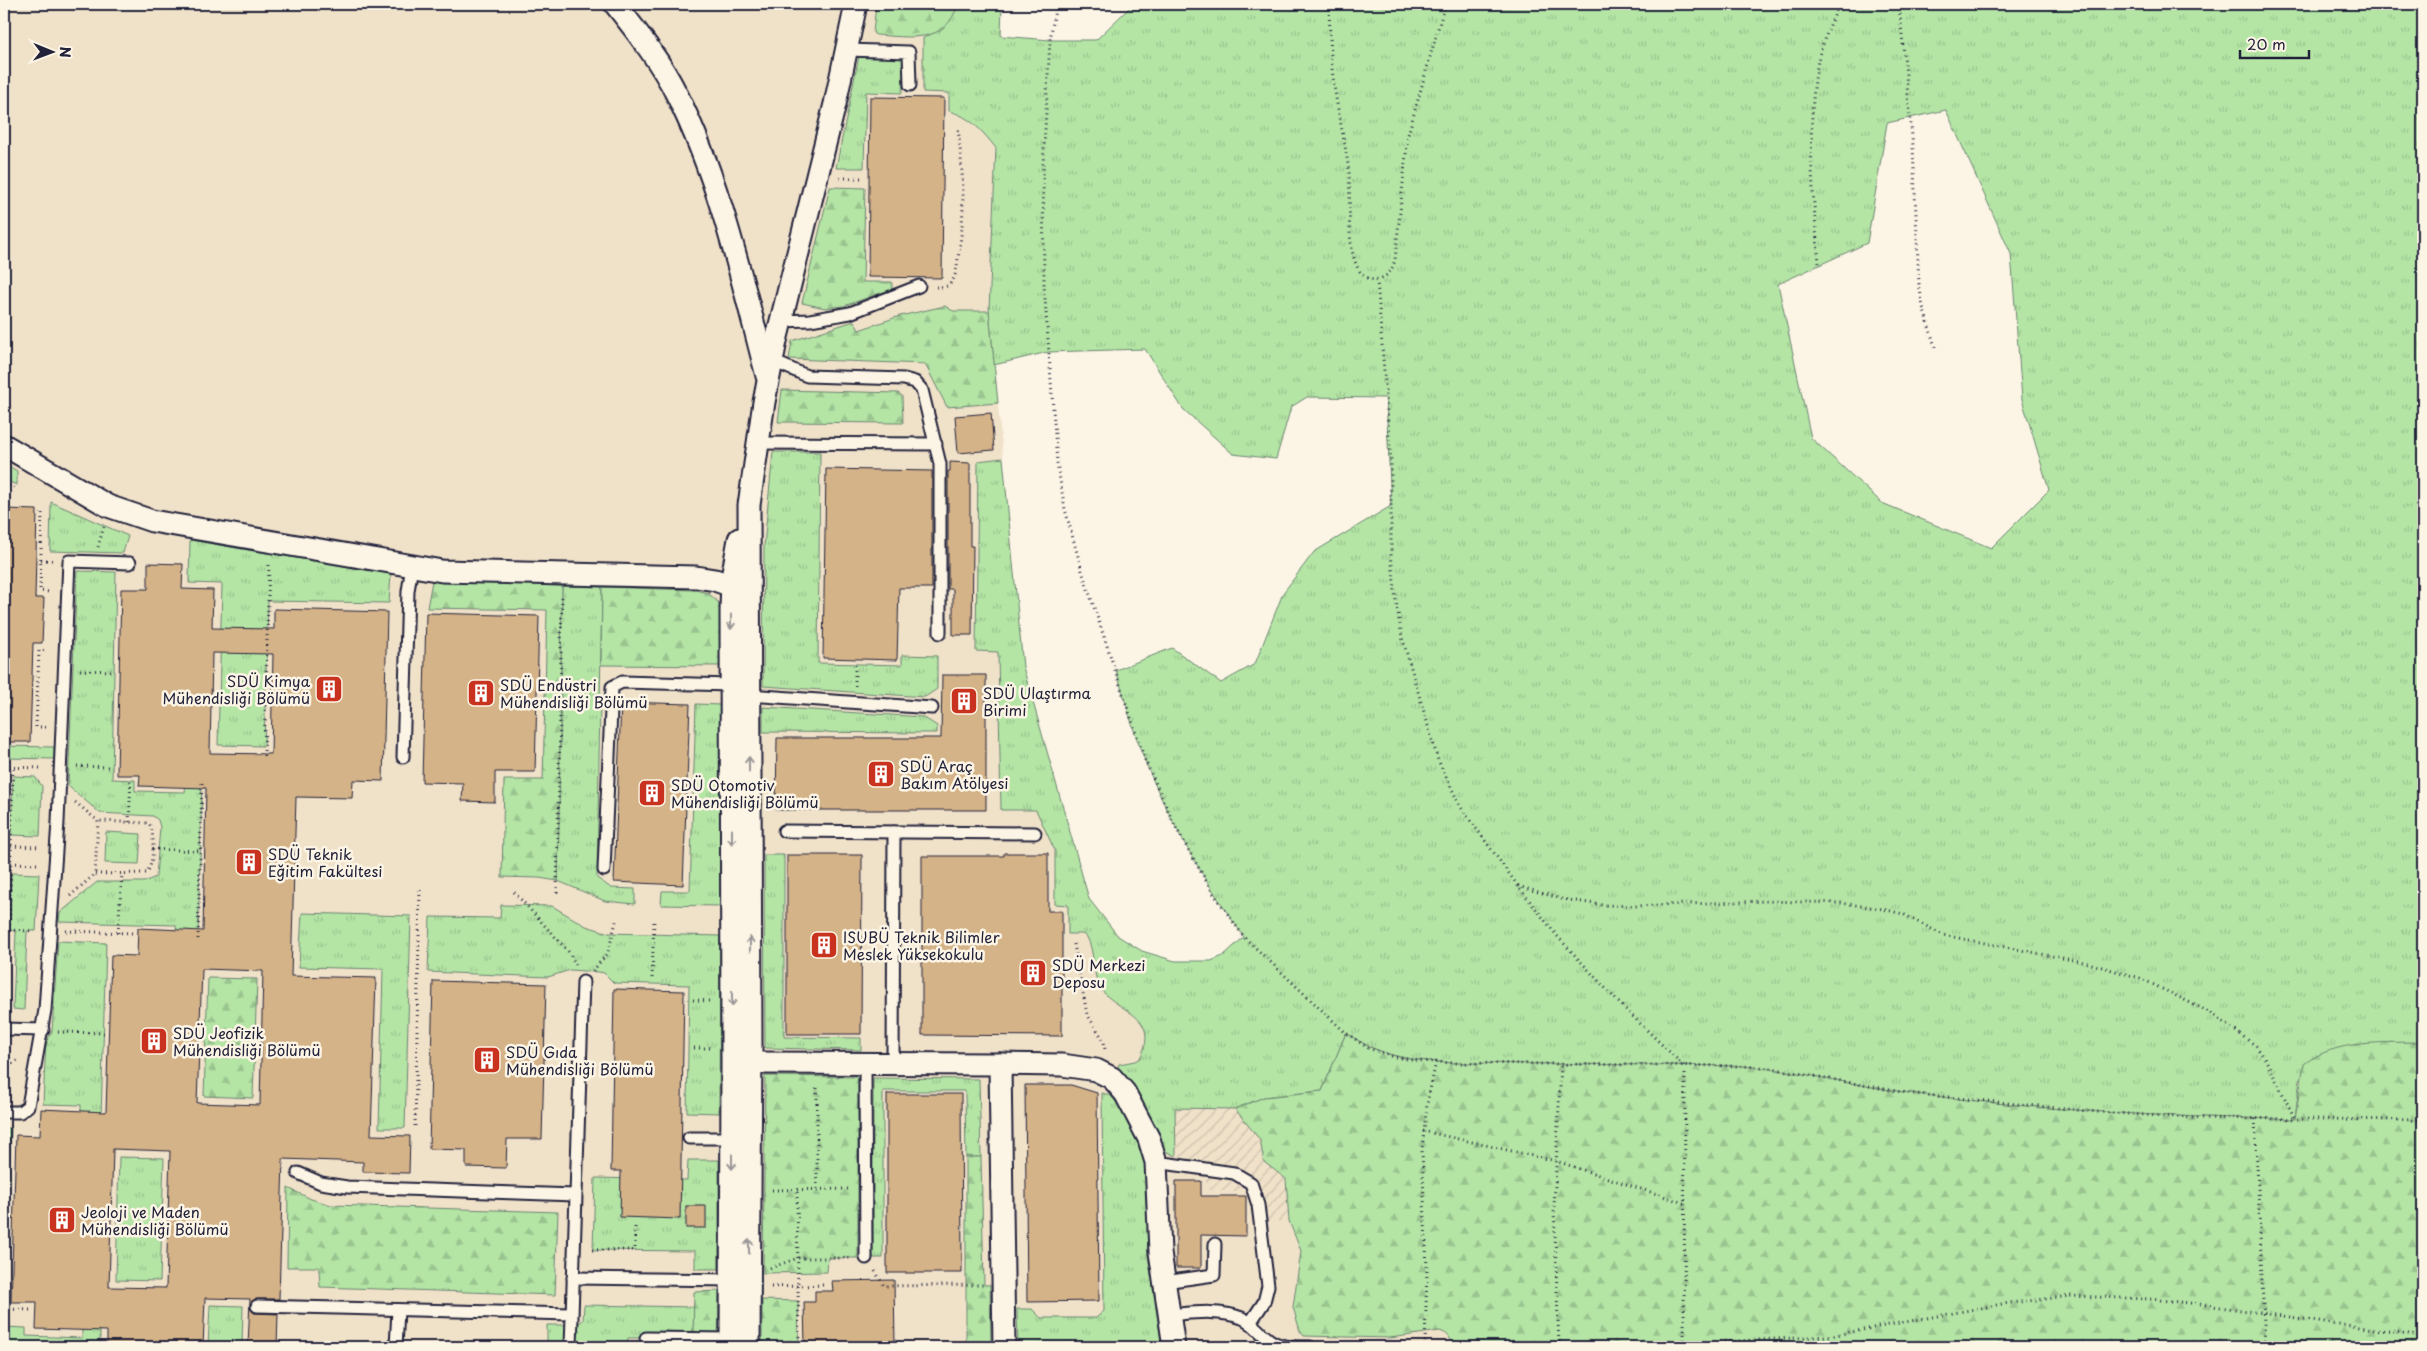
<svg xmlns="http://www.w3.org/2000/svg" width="2427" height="1351" viewBox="0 0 2427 1351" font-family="'Playpen Sans',sans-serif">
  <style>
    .built { fill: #f0e1c9 }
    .industrial { fill: url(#industrial-furrows) }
    .grass { fill: url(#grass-tufts); stroke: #6b8470; fill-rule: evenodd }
    .forest { fill: url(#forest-firs); stroke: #6b8470 }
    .building { fill: #d5b388; stroke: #22223b; fill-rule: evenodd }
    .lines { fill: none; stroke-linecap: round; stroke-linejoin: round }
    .lane-casing { stroke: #22223b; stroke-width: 15 }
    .street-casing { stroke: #22223b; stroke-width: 25 }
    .path { stroke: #22223b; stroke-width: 3; stroke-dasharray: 1 4; stroke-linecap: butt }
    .lane { stroke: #fcf5e5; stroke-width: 11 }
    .street { stroke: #fcf5e5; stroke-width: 21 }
    .oneway { stroke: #9a9698 }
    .labels { text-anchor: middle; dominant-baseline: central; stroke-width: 5; stroke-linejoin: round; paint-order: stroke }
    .poi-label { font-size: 15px; fill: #22223b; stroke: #fcf5e5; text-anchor: start }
  </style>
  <defs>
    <pattern id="industrial-furrows" width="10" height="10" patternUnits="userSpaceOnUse" patternTransform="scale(1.25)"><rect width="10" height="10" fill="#f0e1c9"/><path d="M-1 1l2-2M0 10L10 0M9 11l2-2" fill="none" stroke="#cec1ae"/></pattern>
    <pattern id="grass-tufts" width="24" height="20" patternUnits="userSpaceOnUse" patternTransform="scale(1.25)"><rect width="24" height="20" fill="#b4e5a5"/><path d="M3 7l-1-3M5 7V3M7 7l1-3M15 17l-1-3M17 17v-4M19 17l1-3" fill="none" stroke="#9ac48f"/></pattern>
    <pattern id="forest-firs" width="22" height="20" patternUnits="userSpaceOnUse" patternTransform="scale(1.25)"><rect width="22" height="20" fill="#b4e5a5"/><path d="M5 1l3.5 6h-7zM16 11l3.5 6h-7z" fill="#9ac48f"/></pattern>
  </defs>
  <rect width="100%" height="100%" fill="#fcf5e5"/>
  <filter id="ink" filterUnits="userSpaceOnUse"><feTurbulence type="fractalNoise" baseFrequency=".02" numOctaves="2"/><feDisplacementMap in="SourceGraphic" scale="10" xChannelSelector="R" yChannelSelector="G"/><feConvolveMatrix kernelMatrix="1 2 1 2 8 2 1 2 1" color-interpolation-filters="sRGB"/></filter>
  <g filter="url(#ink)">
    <polygon class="built" points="4,4 1002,4 989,311 1023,667 1089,899 1265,1116 1941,1347 4,1347"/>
    <polygon class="industrial" points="1175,1108 1235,1109 1260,1140 1264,1162 1286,1178 1289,1221 1251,1222 1250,1192 1206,1190 1206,1176 1177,1175"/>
    <g class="grass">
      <path d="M958,4H1002L1001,36L1050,40H1096L1129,8L1130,4H2423V1042L2368,1044L2300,1079L2295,1119C2166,1118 2038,1110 1910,1093C1854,1086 1799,1070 1742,1066L1453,1063C1409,1060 1384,1058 1346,1033L1322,1091L1264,1097L1235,1109L1175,1108L1176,1156L1167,1152L1117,1071L1119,1064L1135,1061L1140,1058C1163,1013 1113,1012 1099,986C1092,971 1095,952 1087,937L1082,934H1068V905L1055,904V851L1036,810H1001L998,652L976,651L978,461L1003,458L1023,667L1089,899L1118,936L1142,951L1175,961H1211L1223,956L1244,937C1205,882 1170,823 1145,761C1133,731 1125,700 1116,670L1172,648L1221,683L1255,664L1283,593L1314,552L1391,506L1386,398L1307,397L1291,407L1276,459L1233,454L1183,409L1145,349L1048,352L994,365L989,311L996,148C982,131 971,117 949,111V93L923,92V38C938,32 954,19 958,4ZM1946,110L2011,254L2022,399L2049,490L1991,548L1882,503L1811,438L1778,284L1867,243L1887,123Z"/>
      <polygon points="859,56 904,58 902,93 866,92 864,168 836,168"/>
      <polygon points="773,452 820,452 818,663 902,665 902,655 937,656 937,689 925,697 763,686 764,546"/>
      <polygon points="4,463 17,471 17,485 4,480"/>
      <polygon points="51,502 128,536 123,553 50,551"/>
      <polygon points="190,540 391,574 389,603 268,601 264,746 218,745 222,584 189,583"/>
      <polygon points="77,571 116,572 112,779 135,780 135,791 185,792 186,782 202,782 198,939 177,938 176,925 59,922 60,913 97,882 144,882 156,877 160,827 158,820 153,816 100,813 68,786"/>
      <polygon points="562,586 602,587 597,878 611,888 635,889 635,904 605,901 558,881"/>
      <polygon points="696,704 720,705 720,906 661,905 662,891 690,891"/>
      <polygon points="763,707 923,717 937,726 937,733 763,732"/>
      <polygon points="4,746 54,747 54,759 4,758"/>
      <polygon points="13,776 35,777 42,786 40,836 11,835"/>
      <polygon points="106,832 141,834 139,864 105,863"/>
      <polygon points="764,855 784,855 784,1037 861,1038 861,1050 765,1048"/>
      <polygon points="11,873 39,874 36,931 27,931 24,1010 13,1009 16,931 9,930"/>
      <polygon points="501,905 552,906 586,926 609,933 720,936 719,1113 687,1112 689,985 614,983 604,973 599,972 570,970 548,977 428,972 430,917 500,918"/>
      <polygon points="302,913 411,916 405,1128 379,1128 383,969 299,967"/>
      <polygon points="58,941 106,943 101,1119 81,1119 81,1105 43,1104 46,1042 52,1031"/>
      <polygon points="873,1078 979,1079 981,1157 966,1157 965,1091 883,1091 883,1258 873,1258"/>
      <polygon points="1102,1093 1110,1095 1127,1115 1144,1149 1148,1183 1148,1255 1162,1347 1018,1347 1017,1309 1032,1309 1041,1318 1096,1318 1104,1311"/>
      <polygon points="4,1128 11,1128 4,1299"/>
      <polygon points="119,1157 164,1158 160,1281 116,1280"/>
      <polygon points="688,1160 719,1160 719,1269 695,1269 695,1251 593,1250 595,1178 687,1180"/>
      <polygon points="210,1305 243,1306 242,1347 208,1347"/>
      <polygon points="584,1305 694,1307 693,1338 628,1338 627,1347 547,1347 547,1325 576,1325 583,1320"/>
      <polygon points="82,1325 100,1326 100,1347 4,1347 4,1327 26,1328 26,1336 82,1338"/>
    </g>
    <g class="forest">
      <path d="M876,4H958C946,45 910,37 876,35L873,33Z"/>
      <polygon points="830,187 865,188 863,282 892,282 892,289 844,306 825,308 802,303"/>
      <polygon points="945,306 953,311 989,311 998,403 947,407 925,364 789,359 792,341 854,321 859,330 900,316"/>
      <polygon points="782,390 898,393 902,396 903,423 778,422"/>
      <polygon points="432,581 562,586 558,881 539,878 502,877 504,780 543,780 547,610 427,608"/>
      <polygon points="602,587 695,590 708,593 720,604 720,666 601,665"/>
      <polygon points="208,978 257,979 253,1098 204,1096"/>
      <path d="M1346,1033C1385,1059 1408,1060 1453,1063L1742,1066C1799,1070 1854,1086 1910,1093C2038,1110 2166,1118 2295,1119L2304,1064C2336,1039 2384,1043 2423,1042V1347H1452C1451,1338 1449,1334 1440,1331L1390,1338L1304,1336L1300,1331L1293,1307L1301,1251L1289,1221L1286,1179L1264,1162L1260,1140L1235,1109L1264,1097L1322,1091Z"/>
      <polygon points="765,1076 858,1077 858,1258 828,1258 827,1272 763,1273"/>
      <polygon points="966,1157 981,1157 984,1285 990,1285 991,1347 966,1347"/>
      <polygon points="288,1188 311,1199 331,1205 558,1212 555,1295 320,1287 319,1267 287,1267"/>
      <polygon points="719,1291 718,1347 681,1347 681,1338 693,1338 694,1292"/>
      <polygon points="762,1300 798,1301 799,1347 762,1347"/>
    </g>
    <g class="building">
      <polygon points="870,97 944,98 942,278 868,277"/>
      <polygon points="991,413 994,450 958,453 955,416"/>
      <polygon points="950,462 970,463 970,546 973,546 972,635 953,635 953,589 948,589 948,471 950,471"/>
      <polygon points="826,469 932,471 932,588 899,588 897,660 823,658"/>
      <polygon points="4,509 37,510 35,598 44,598 42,643 33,643 30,742 4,742"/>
      <path d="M148,563L183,564L182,589L213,590L212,628L274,629V609L387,612L383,781L353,780L352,798L296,797L291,976L376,978L371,1135L410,1136L409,1173L363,1172V1162L283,1159L279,1299H257L250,1305L254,1313L278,1314L277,1347H248L250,1299L205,1298L203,1347H107V1331L36,1329L37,1302H11L16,1135L40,1136L41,1109L106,1112L111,955L137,956L138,928L203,931L206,788L139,786L140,775H117L121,589H148ZM212,653L273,654L271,754L210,753ZM202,969L263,971L260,1105L197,1103ZM113,1149L170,1151L166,1288L109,1287Z"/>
      <polygon points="426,613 539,616 535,772 495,772 495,802 462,801 463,783 422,782"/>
      <polygon points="942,675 986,675 986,810 776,810 777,738 941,738"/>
      <polygon points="621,702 690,704 683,885 614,882"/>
      <polygon points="1004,853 1048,853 1048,911 1062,911 1062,1036 922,1035 922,856 1004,856"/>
      <polygon points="787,855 862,855 861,1034 787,1034"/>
      <polygon points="433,981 546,984 542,1139 507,1139 506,1168 466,1167 466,1150 429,1149"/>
      <polygon points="614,989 684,991 680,1219 620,1217 621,1171 611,1171"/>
      <polygon points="1025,1085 1071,1085 1097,1093 1099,1301 1027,1302"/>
      <polygon points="887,1094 961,1094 962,1273 887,1273"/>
      <polygon points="1176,1181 1201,1181 1201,1196 1246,1196 1246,1236 1201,1235 1201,1268 1176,1268"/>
      <rect x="686" y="1206" width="20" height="22"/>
      <polygon points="894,1280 895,1347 805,1347 804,1302 815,1302 815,1291 833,1291 832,1281"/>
    </g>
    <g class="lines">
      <g class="lane-casing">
        <g id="lane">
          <polyline points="847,50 909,52 910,85"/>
          <polyline points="781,321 810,320 850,313 919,286"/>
          <polyline points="773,361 807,376 904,379 915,382 922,390 940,464 940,633"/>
          <polyline points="757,443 936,444"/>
          <polyline points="749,695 932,708"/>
          <polyline points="403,757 408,591 412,566"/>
          <polyline points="784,831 1035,833"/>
          <polyline points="604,870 612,687 622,682 731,685"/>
          <polyline points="4,1029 43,1030"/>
          <polyline points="865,1064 866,1258"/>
          <polyline points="893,1064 894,832"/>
          <polyline points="4,1112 20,1112 28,1106 45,1010 58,822 69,561 130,563"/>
          <polyline points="689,1138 732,1138"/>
          <polyline points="1156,1162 1234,1173 1251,1183 1258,1205 1268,1286 1264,1302 1250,1323"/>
          <polyline points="298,1173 321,1183 347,1187 575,1195"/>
          <polyline points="573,1278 735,1280"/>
          <polyline points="1164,1282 1214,1275 1215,1244"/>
          <polyline points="257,1306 571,1314"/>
          <path d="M1169,1315C1192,1313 1219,1309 1242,1318C1251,1321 1258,1331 1266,1337C1278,1348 1294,1347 1310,1347"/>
          <polyline points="646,1338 731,1339"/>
          <polyline points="396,1347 398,1310"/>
          <polyline points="571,1347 583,982"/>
        </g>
      </g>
      <g class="street-casing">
        <g id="street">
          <path d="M615,4C637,32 661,62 677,95C721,183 742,281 767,376"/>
          <polyline points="4,445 108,506 152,521 442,571 696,577 715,580 743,590"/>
          <polyline points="738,1063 1000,1064 1004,1347"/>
          <polyline points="1000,1064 1062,1065 1096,1070 1112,1078 1125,1093 1149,1139 1156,1162 1160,1252 1174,1347"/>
          <polyline points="731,1347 732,1063 731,611 732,578 739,539"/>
          <polyline points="749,1347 751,1046 749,505 764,402 776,341 835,104 856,4"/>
        </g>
      </g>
      <g class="path">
        <polyline points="1056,4 1050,40 1043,166 1044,285 1057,463 1065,509 1082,571 1145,760 1176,828 1213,893 1244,937 1346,1033 1368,1048 1391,1056 1417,1061 1453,1063 1742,1066 1771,1068 1907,1093 2098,1112 2191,1118 2423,1120"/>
        <path d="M1329,4C1330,33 1330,62 1335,91C1339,119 1346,145 1349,173C1351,201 1346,239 1356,264C1360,274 1367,282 1379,279C1389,276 1392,269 1395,260L1408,135L1445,4"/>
        <polyline points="1899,4 1913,146 1919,284 1923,307 1936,350"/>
        <polyline points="840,178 863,178"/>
        <path d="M1819,263C1813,197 1806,127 1818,61C1822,41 1832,22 1839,4"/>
        <polyline points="1377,280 1391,462 1391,554 1396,601 1402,637 1438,760 1460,806 1518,886 1558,937 1620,1004 1685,1067 1684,1347"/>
        <path d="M936,287C939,287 944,287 947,286C956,281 957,267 958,258C966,210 963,175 958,127"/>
        <polyline points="4,484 14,488"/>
        <polyline points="42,513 40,591 50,592 50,594"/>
        <polyline points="98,547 104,526"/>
        <polyline points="41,560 54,560"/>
        <polyline points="80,670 114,671"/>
        <polyline points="855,686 855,664"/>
        <polyline points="46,727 36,727 39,651 47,650"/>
        <polyline points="264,756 269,562"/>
        <polyline points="77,766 112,767"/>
        <polyline points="4,767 43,768"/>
        <polyline points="129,822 131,780"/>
        <polyline points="11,846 41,847"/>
        <polyline points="152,849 200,851"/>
        <polyline points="11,863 38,864"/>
        <path d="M95,874L146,873C154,867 156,829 148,823L98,821"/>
        <polyline points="1518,886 1562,899 1602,905 1634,906 1765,901 1841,903 1883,909 1903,914 1943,935 2088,963 2140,978 2211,1013 2256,1046 2266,1060 2295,1119"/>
        <polyline points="514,892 568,951 578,968"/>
        <polyline points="557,893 562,594"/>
        <polyline points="70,896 95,874 98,821 75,802"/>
        <polyline points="4,930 34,931"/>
        <polyline points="9,930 13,767"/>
        <polyline points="66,931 132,933"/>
        <polyline points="118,933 122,874"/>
        <polyline points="198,939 202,782"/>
        <polyline points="1074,944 1087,1014 1104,1041 1105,1050"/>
        <polyline points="593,971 608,952 617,918"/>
        <polyline points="652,978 654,919"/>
        <polyline points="693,1000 710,1001"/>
        <polyline points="58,1032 104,1033"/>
        <polyline points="694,1048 711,1048"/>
        <polyline points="4,1069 19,1059"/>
        <polyline points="2255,1119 2265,1347"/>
        <polyline points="415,1126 420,890"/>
        <polyline points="1423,1131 1556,1161 1684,1203"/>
        <polyline points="817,1189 817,1085"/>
        <polyline points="772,1190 848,1189"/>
        <polyline points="592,1250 635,1250 635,1226"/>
        <polyline points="770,1268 798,1258 850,1258"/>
        <polyline points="875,1271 884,1286 983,1285"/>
        <polyline points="771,1287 798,1286 797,1189"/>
        <polyline points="4,1309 32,1310"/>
        <polyline points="799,1347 798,1286 825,1285"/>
        <polyline points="1425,1347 1427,1269 1422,1150 1427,1104 1436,1062"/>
        <polyline points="1559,1347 1554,1207 1561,1065"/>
        <polyline points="1629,1347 1830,1336 2002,1304 2070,1296 2150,1299 2199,1304 2423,1336"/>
      </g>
      <use href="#lane" class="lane"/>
      <use href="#street" class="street"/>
    </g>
    <defs><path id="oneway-shaft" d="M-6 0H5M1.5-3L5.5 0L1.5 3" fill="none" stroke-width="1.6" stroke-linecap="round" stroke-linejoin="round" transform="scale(1.25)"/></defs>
    <g class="oneway">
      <use href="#oneway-shaft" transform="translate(731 622) rotate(90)"/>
      <use href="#oneway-shaft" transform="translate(749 764) rotate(-90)"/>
      <use href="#oneway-shaft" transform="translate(732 837) rotate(90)"/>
      <use href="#oneway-shaft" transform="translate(750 944) rotate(-90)"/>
      <use href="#oneway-shaft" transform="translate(732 999) rotate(90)"/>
      <use href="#oneway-shaft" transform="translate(732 1162) rotate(90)"/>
      <use href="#oneway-shaft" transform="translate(749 1246) rotate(-90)"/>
    </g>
  </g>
  <defs>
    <g id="building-square" transform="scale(1.4375)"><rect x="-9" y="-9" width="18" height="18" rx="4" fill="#c8321e" stroke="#fcf5e5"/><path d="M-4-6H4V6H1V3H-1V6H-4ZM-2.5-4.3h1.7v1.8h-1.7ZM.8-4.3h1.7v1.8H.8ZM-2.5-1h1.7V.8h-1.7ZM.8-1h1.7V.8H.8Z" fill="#fff"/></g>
  </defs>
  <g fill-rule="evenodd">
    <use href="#building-square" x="329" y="689"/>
    <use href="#building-square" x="481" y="693"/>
    <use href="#building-square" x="964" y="701"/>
    <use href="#building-square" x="881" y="774"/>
    <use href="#building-square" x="652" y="793"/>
    <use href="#building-square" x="249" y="862"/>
    <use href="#building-square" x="824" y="945"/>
    <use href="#building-square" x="1033" y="973"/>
    <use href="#building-square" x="154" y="1041"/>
    <use href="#building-square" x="487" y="1060"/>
    <use href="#building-square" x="62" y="1220"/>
  </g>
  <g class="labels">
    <g class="poi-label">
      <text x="310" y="680" text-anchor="end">SDÜ Kimya<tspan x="310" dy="17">Mühendisliği Bölümü</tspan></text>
      <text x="500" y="684">SDÜ Endüstri<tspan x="500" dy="17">Mühendisliği Bölümü</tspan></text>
      <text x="983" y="692">SDÜ Ulaştırma<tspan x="983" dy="17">Birimi</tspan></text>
      <text x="900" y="765">SDÜ Araç<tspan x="900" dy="17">Bakım Atölyesi</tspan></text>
      <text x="671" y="784">SDÜ Otomotiv<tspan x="671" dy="17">Mühendisliği Bölümü</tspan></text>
      <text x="268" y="853">SDÜ Teknik<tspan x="268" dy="17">Eğitim Fakültesi</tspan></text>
      <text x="843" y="936">ISUBÜ Teknik Bilimler<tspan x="843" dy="17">Meslek Yüksekokulu</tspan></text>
      <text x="1052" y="964">SDÜ Merkezi<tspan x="1052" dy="17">Deposu</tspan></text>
      <text x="173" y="1032">SDÜ Jeofizik<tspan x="173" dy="17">Mühendisliği Bölümü</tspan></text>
      <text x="506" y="1051">SDÜ Gıda<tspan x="506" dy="17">Mühendisliği Bölümü</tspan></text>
      <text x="81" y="1211">Jeoloji ve Maden<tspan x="81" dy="17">Mühendisliği Bölümü</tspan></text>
    </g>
  </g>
  <rect width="2427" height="1351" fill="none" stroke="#fcf5e5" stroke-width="20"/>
  <rect x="10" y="10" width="2407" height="1331" fill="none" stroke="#22223b" stroke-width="2" filter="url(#ink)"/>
  <g transform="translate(52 52) rotate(91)" stroke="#fcf5e5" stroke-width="4" paint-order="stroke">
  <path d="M0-4L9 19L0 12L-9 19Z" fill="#22223b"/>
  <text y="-8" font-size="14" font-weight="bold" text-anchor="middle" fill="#22223b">N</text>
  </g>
  <path d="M2240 50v8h69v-8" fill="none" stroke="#22223b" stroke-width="2.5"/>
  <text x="2247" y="50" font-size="15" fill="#22223b" stroke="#fcf5e5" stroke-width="4" paint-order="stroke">20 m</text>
</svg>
